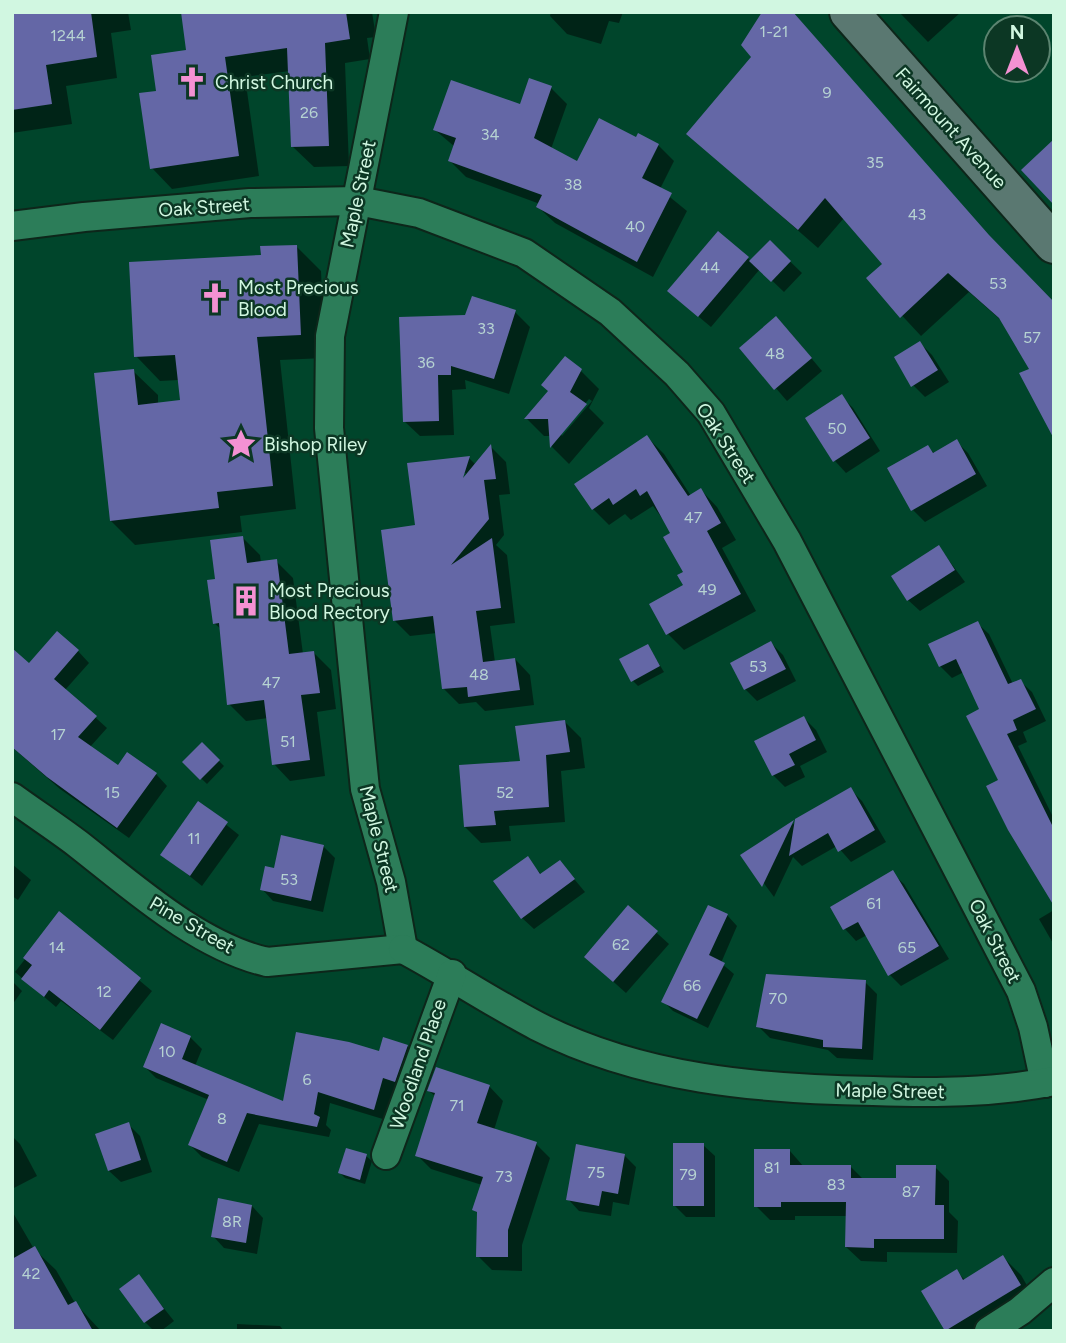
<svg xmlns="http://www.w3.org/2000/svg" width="1066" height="1343" viewBox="0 0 1066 1343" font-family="Figtree,sans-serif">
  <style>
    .shadow { fill: #0007; fill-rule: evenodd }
    .building { fill: #6467a6 }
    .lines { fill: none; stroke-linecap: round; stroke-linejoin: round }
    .street-casing { stroke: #0d261a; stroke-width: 32 }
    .secondary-casing { stroke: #0d261a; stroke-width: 42 }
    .street { stroke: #2c7d59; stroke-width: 28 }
    .secondary { stroke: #5a7871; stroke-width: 38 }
    .labels { text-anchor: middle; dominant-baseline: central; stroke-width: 5; stroke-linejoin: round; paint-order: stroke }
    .number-label { font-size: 16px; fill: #b6d3d2 }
    .poi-label { font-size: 19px; fill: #d1f7e1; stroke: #0c3724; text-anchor: start }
    .street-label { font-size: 19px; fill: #d1f7e1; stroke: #0c3724 }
  </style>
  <rect width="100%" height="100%" fill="#00452b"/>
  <g class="shadow">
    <polygon points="12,12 128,12 131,30 111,33 117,78 66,86 72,124 12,133"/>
    <polygon points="183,12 372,12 376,37 367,38 370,59 345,63 349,166 314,167 293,147 290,71 245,77 259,176 172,189 152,168 158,92 188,51"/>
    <polygon points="551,12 623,12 619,23 609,21 601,44 567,34 550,16"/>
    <polygon points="899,12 961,12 928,42"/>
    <polygon points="551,88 567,104 551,149 578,164 637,140 658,145 674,161 660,189 687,211 653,277 555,223 538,207 540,204 466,177 450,161 455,147 435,130 496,118"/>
    <polygon points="688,134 1008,257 1054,437 1022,374 1031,369 1003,322 969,292 921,336 868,279 885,265 844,218 818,248"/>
    <polygon points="719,234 751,261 770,242 802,273 784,292 760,269 711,327 681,302"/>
    <polygon points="296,246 321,271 325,358 280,360 296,509 240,516 242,532 135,545 111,521 133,371 158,395 158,404 182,402 179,380 160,381 136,356"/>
    <polygon points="515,312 530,327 509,394 465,380 466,389 452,390 454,435 420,436 404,421 467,317"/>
    <polygon points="788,330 822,371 787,401 741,348"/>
    <polygon points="920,343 932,355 949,382 925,397 913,385"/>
    <path d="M581,371L599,389L589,408L604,423L569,464L552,447L551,436H544L527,419L550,392ZM589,399L592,401L562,436L560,433Z"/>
    <polygon points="842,397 853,408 880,451 846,473 835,461 807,419"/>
    <polygon points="647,437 664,454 691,496 701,490 717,507 736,540 722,548 756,611 684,650 668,634 686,586 685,572 673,533 653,506 631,520 625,514 609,525 593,509"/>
    <polygon points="957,442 968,453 987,486 925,522 913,510 928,447 935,454"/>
    <path d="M491,447L506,462L510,494L499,495L504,535L496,545L507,555L515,623L490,626L495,662L515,659L530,675L534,705L485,711L476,702L459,704L444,689L437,633L410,636L395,621L417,527L469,458L476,465ZM463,473H466L462,487Z"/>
    <polygon points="243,538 260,555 261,563 276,561 293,578 303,654 314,653 331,670 336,709 317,712 325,776 290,781 274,764 268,718 246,721 229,704 222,630 214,623 217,581"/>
    <polygon points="939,547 965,582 920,611 908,600"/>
    <polygon points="977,623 989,634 1013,684 1020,681 1032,692 1046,721 1023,732 1027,742 1018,746 1054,819 1054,902 1000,781 982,710 964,672 952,678 940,666"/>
    <polygon points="771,643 783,655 796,681 757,701 745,689"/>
    <polygon points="648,646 664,672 638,686 633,681"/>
    <polygon points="78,651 89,663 65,690 107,728 90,747 118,767 156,774 167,786 129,838 60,789 12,747 29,665"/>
    <polygon points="804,718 816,730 827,752 800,766 805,777 785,787 773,775"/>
    <polygon points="565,722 581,738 585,768 561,771 565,822 509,826 511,841 481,843 465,827"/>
    <polygon points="202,744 224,766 207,784 184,762"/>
    <polygon points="850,789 862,801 886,842 851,862 837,846 802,866 793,857 774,897 743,855"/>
    <polygon points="199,803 239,835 202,886 162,854"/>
    <polygon points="323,846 335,858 323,912 273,901 262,889"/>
    <polygon points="527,859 542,875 560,862 585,892 534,929 522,918"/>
    <polygon points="12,864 31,880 18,900 12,896"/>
    <polygon points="892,873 904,884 949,959 901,986 889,974 867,935 856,941 845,929 832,908"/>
    <polygon points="629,908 669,944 626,993 598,968"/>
    <polygon points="1054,910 1054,945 1039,919"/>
    <polygon points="60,914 152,991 113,1040 61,1001 56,1007 15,972"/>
    <polygon points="727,915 737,926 721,963 734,974 708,1028 673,1011 663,1001"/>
    <polygon points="12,981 22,991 12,1005"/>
    <polygon points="865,982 877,994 873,1060 837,1058 828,1050 770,1038 758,1026"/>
    <polygon points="190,1037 202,1049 195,1066 285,1104 380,1053 407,1046 418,1058 407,1092 395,1089 386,1120 330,1103 326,1125 331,1130 329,1137 259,1124 239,1172 202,1157 190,1145 209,1100 156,1078 145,1067"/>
    <polygon points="489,1086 503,1101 494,1130 536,1144 550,1158 522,1245 522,1271 492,1270 478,1256 479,1214 474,1210 482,1185 431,1169 417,1155 436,1097 429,1091"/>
    <polygon points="128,1124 140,1136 152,1172 121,1182 109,1171"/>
    <polygon points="12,1136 20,1144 37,1176 12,1189"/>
    <polygon points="703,1145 715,1156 715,1217 686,1217 674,1205"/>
    <polygon points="790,1151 804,1167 851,1167 864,1180 898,1180 935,1167 949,1181 949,1212 958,1221 957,1253 887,1252 887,1262 861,1261 846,1247 847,1216 795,1216 795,1220 770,1220 756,1206"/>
    <polygon points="624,1155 636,1167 629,1205 613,1202 611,1216 579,1211 568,1199"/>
    <polygon points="366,1156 372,1161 365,1184 345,1178 340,1173"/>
    <polygon points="252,1206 263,1218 257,1254 224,1248 213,1236"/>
    <polygon points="12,1211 34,1249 56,1270 75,1303 101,1331 12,1331"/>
    <polygon points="1003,1257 1021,1275 1037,1303 991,1331 947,1331 956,1271 965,1280"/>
    <polygon points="139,1277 174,1321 161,1331 154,1331 145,1322"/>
    <polygon points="237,1324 280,1326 284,1331 237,1331"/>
  </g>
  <g class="building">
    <polygon points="12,12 91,12 97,57 46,65 52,104 12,110"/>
    <polygon points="181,12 346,12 350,39 325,43 329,146 291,147 287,48 225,57 239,156 150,169 139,93 156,91 151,55 186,50"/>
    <polygon points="762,12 793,12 989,235 1054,302 1054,439 1019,373 1029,369 999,318 948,273 900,318 866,278 882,264 825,198 798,230 686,134 751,57 741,45"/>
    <polygon points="529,78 552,86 534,138 577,161 599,118 636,137 638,133 659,144 642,178 672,193 637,262 536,207 542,195 448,161 456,138 433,130 451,80 520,104"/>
    <polygon points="1054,139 1054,205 1021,170"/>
    <polygon points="718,231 749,257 698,317 667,291"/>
    <polygon points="770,240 791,261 771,282 749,261"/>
    <polygon points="297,245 301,335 257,337 273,486 217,492 219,508 110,521 94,373 134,369 138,405 180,400 175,355 134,357 129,262 261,255 260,246"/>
    <polygon points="472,296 516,310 494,379 451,366 451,375 438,375 439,421 403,422 399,317 465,315"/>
    <polygon points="776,316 812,358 774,390 739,348"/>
    <polygon points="920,341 938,370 911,387 894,357"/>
    <polygon points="565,356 582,369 570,392 587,404 550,448 548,419 524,419 548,391 541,385"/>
    <polygon points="842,394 870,438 833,462 805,418"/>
    <polygon points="647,435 688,496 701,488 721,523 707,531 741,594 666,635 649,604 683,585 677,575 683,572 663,537 670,533 647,491 640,496 636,489 613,505 609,498 592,510 574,484"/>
    <polygon points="957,439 976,474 911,511 887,468 928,445 933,453"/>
    <polygon points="491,444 496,479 484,480 489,519 451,565 492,538 501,608 476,611 483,662 515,658 520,690 468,697 467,687 442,689 433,616 393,621 381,530 415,525 407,463 470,456 463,478"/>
    <polygon points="243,536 247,563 277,559 289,654 314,651 320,693 301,695 310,760 272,765 264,700 227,705 219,623 213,624 207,580 215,579 210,540"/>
    <polygon points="939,545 955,570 907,601 891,576"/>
    <polygon points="978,621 1008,684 1021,679 1036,709 1013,720 1017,730 1007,734 1054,829 1054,906 1008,830 986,786 998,780 966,716 979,709 956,659 939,667 928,644"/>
    <polygon points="57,631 79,650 54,679 97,716 78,737 118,765 127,752 157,773 117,828 47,777 12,747 12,648 29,663"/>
    <polygon points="771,641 786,669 744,690 730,663"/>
    <polygon points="648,644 660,666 631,682 619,659"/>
    <polygon points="804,716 816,740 789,754 795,765 772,776 754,741"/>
    <polygon points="565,720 570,752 546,755 549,807 494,811 496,825 464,827 459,765 520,761 515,726"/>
    <polygon points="202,742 220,760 200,780 182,762"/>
    <polygon points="851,787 875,830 838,852 828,833 789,856 795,819"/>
    <polygon points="198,801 228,822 190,876 160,855"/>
    <polygon points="794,820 762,887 740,855"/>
    <polygon points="281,835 324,845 311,901 260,890 265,866 274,868"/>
    <polygon points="528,856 540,874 560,860 575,879 521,919 493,881"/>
    <polygon points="893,870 939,946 888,976 858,922 843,930 830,907"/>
    <polygon points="628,905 658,931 613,982 584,957"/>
    <polygon points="708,905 728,914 709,955 725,963 697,1019 661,1002"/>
    <polygon points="59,911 141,978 100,1030 49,990 44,997 21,979 32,965 23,958"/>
    <polygon points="766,974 866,980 862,1049 823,1047 823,1040 756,1027"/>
    <polygon points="161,1023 191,1036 182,1059 283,1101 296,1032 349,1042 379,1051 383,1037 408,1045 395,1082 383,1078 374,1110 318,1092 314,1114 320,1117 317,1127 247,1113 227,1162 188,1145 209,1095 143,1067"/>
    <polygon points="436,1067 490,1085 477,1123 537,1142 508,1230 508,1257 476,1257 477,1212 472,1210 483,1177 415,1156 435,1093 427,1091"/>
    <polygon points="129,1122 141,1160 108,1171 95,1134"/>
    <rect x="673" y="1143" width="31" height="63"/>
    <polygon points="576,1144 625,1154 618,1194 602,1191 599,1206 566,1200"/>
    <polygon points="346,1148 367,1154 360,1180 338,1173"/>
    <polygon points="754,1149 790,1149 790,1165 851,1165 851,1178 896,1178 896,1165 936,1165 935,1205 944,1205 944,1239 874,1239 874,1248 845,1247 846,1202 781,1202 781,1207 754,1207"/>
    <polygon points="218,1198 252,1205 246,1243 211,1237"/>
    <polygon points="35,1246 68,1305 76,1301 93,1331 12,1331 12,1259"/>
    <polygon points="1003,1255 1021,1285 945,1331 921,1291 957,1269 963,1280"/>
    <polygon points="139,1274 164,1309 144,1323 119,1289"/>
  </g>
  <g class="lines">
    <g class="street-casing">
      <g id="street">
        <polyline points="394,12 330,336 329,428 365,789 391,882 403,949"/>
        <polyline points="12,226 84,217 250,203 358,201 419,213 524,253 610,312 677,374 711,413 787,541 1021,991 1033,1027 1045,1083"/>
        <path d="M12,797C34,813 57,828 78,844C133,887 198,946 267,962L403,949"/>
        <path d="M403,949C448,973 491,1002 537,1026C641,1079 758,1089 873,1091C934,1093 994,1093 1054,1081"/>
        <polyline points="386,1155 452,974"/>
        <polyline points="989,1331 1020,1311 1054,1282"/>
      </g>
    </g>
    <g class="secondary-casing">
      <polyline id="secondary" points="849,12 1054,244"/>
    </g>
    <use href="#street" class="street"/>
    <use href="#secondary" class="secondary"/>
  </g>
  <defs>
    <g id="church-bare" transform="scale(2.415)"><path d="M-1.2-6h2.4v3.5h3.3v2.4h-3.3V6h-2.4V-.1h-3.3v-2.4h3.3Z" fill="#f491d3" stroke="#0c3724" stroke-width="2.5" paint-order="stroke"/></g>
    <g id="sight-bare" transform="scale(2.415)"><path d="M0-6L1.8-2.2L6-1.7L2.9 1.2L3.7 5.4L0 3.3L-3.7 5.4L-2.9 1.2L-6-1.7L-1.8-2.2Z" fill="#f491d3" stroke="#0c3724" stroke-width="2.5" paint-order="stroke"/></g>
    <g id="building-bare" transform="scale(2.415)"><path d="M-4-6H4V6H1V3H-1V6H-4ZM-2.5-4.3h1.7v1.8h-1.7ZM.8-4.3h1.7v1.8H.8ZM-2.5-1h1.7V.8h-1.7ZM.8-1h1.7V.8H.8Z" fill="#f491d3" stroke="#0c3724" stroke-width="2.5" paint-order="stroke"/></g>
  </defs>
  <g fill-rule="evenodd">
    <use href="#church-bare" x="192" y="82"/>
    <use href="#church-bare" x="215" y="298"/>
    <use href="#sight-bare" x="241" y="444"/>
    <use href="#building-bare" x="246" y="601"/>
  </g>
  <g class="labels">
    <g class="number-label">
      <text x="774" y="31">1-21</text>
      <text x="68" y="35">1244</text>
      <text x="827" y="92">9</text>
      <text x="309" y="112">26</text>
      <text x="490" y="134">34</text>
      <text x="875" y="162">35</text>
      <text x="573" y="184">38</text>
      <text x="917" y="214">43</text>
      <text x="635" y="226">40</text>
      <text x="710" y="267">44</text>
      <text x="998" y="283">53</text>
      <text x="486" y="328">33</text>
      <text x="1032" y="337">57</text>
      <text x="775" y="353">48</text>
      <text x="426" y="362">36</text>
      <text x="837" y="428">50</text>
      <text x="693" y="517">47</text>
      <text x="707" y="589">49</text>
      <text x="758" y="666">53</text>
      <text x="479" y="674">48</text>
      <text x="271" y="682">47</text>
      <text x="58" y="734">17</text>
      <text x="288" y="741">51</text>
      <text x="112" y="792">15</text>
      <text x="505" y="792">52</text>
      <text x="194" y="838">11</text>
      <text x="289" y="879">53</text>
      <text x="874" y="903">61</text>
      <text x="621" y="944">62</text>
      <text x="57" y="947">14</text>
      <text x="907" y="947">65</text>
      <text x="692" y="985">66</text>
      <text x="104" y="991">12</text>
      <text x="778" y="998">70</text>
      <text x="167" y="1051">10</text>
      <text x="307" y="1079">6</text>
      <text x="457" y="1105">71</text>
      <text x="222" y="1118">8</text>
      <text x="772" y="1167">81</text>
      <text x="596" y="1172">75</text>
      <text x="688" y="1174">79</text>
      <text x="504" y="1176">73</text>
      <text x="836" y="1184">83</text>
      <text x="911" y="1191">87</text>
      <text x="232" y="1221">8R</text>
      <text x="31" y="1273">42</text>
    </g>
    <g class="poi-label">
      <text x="215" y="82">Christ Church</text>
      <text x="238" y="287">Most Precious<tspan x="238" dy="22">Blood</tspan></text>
      <text x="264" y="444">Bishop Riley</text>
      <text x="269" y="590">Most Precious<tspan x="269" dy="22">Blood Rectory</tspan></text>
    </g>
    <g class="street-label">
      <text transform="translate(951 128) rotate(48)">Fairmount Avenue</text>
      <text transform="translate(358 194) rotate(-78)">Maple Street</text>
      <text transform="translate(204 207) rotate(-4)">Oak Street</text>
      <text transform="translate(726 443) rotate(57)">Oak Street</text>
      <text transform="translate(379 839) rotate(76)">Maple Street</text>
      <text transform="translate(192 925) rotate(30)">Pine Street</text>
      <text transform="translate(995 941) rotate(63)">Oak Street</text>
      <text transform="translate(418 1064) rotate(-71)">Woodland Place</text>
      <text transform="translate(890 1091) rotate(1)">Maple Street</text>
    </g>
  </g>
  <rect width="1066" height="1343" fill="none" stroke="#d1f7e1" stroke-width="28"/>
  <g transform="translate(1017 49)"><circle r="33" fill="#0c3724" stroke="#5b8470" stroke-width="2"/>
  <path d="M0-5L12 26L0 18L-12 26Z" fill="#f491d3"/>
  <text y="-10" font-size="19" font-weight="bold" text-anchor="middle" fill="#d1f7e1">N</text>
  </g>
</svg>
